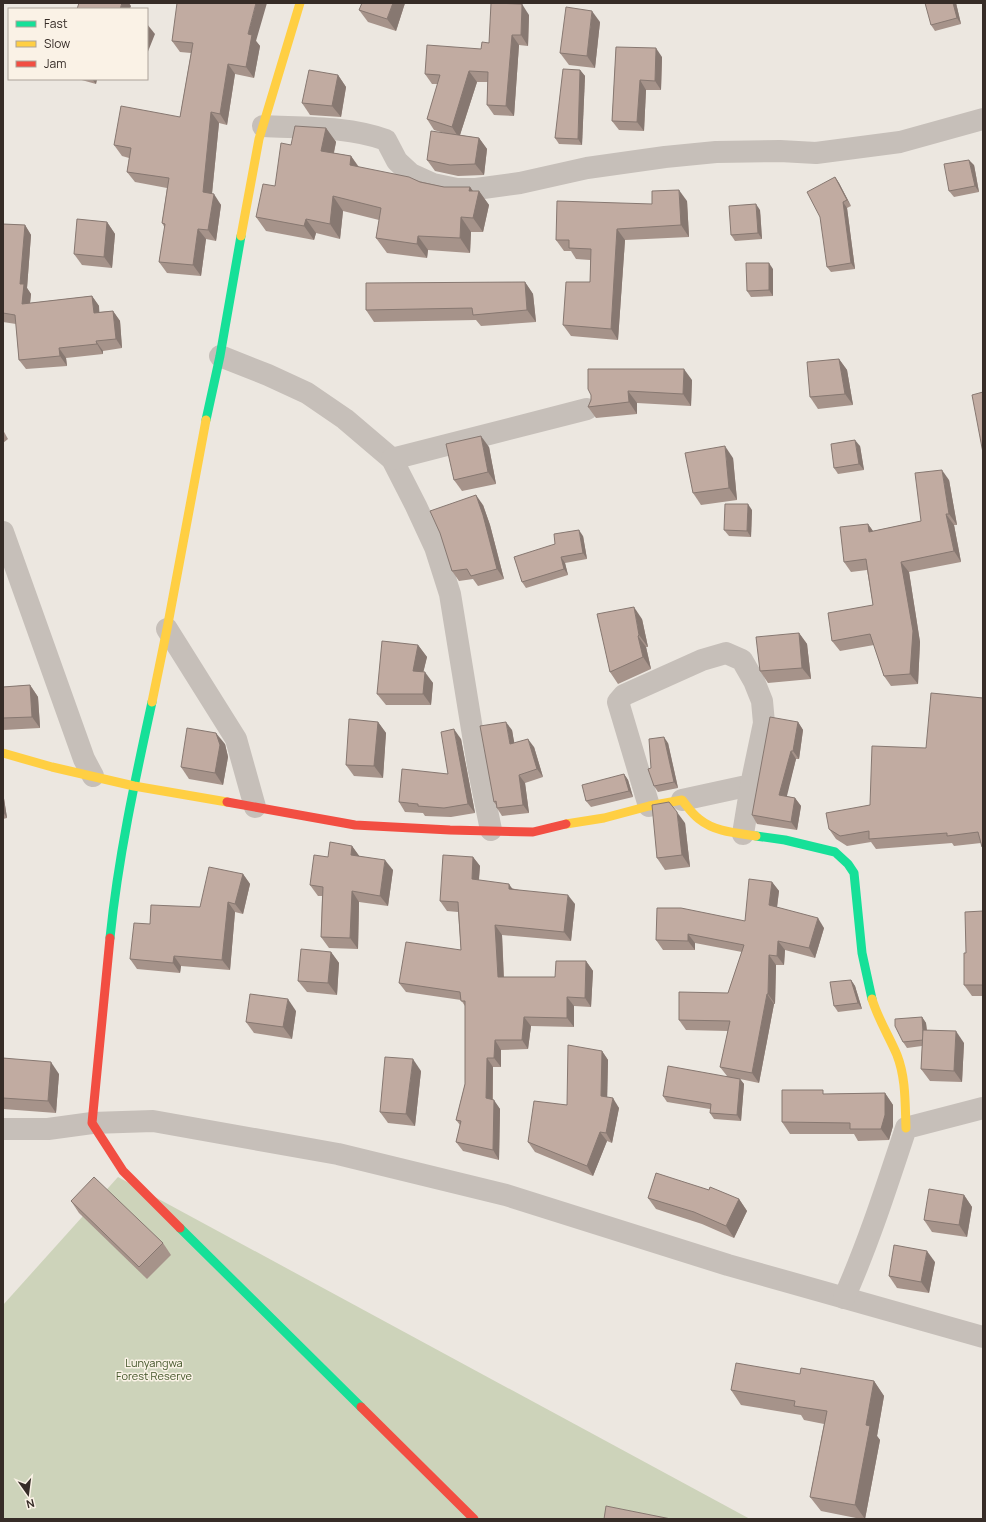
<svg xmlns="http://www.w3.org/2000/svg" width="986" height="1522" viewBox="0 0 986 1522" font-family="Manrope,sans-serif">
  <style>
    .green { fill: #cdd3ba }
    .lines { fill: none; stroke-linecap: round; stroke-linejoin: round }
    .street { stroke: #c6bfb9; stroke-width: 22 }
    .fast { stroke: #16e098; stroke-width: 9 }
    .slow { stroke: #ffcf43; stroke-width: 9 }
    .jam { stroke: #f24e42; stroke-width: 9 }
    .wall { fill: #a6938a }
    .shaded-wall { fill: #877871 }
    .building { fill: #c1aba1; stroke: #877871 }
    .labels { text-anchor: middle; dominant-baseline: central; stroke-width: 3; stroke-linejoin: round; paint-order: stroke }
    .park-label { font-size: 11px; fill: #44562a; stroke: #faf2e6 }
  </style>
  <rect width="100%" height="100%" fill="#ece7e0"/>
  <polygon class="green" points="118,1177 750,1519 3,1519 3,1305"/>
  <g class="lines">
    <g class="street">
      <path d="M263,126C303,128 348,126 386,140L397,161L411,174L433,184L457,189H476L520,183L587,168L665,157L716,152L780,151L816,153L900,142L983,119"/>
      <polyline points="220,356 268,375 307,393 345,419 392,459 416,506 435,547 450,594 478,766 491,830"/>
      <polyline points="392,459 587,409"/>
      <polyline points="3,532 84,759 93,776"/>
      <polyline points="167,629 236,739 255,807"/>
      <polyline points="649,806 618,702 624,695 702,660 726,653 742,660 754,681 762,701 764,723 751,785 682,800"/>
      <polyline points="743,834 751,785"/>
      <polyline points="3,1129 48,1129 92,1123 153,1121 338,1154 506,1195 728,1265 983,1337"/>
      <path d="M844,1298C869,1242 887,1185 906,1128L983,1108"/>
    </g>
    <g class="fast">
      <polyline points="206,420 220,356 241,236"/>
      <polyline points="756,836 785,840 835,852 848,864 854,873 862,953 872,999"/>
      <path d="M110,938C118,858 135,780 152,702"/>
      <polyline points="180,1228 361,1407"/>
    </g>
    <g class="slow">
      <polyline points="241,236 259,139 300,3"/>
      <polyline points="152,702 167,629 206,420"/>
      <polyline points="3,753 52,767 134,786 227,802"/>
      <path d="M566,824L604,818L649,806L682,800C687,806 692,814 699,819C715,832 736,833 756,836"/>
      <path d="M872,999C878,1019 889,1036 897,1055C906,1078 905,1104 906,1128"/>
    </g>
    <g class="jam">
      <polyline points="227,802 355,825 450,830 533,832 566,824"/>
      <polyline points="110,938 92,1123 123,1171 180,1228"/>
      <polyline points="361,1407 474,1519"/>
    </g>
  </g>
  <g class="wall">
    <polygon points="405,3 396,31 368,22 359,10"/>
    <polygon points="956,3 961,24 935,31 931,25"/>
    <polygon points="529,15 528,46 519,45 514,116 494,115 487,105 488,82 477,82 460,135 479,138 487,149 484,175 458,176 435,171 427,160 444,133 434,130 427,119 438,84 432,84 425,74 481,49 489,43"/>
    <polygon points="600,22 595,68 569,65 560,53"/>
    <polygon points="172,41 256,41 260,46 254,78 235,74 227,125 219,123 212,194 221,205 216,241 206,239 201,276 167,273 159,262 165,228 162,223 167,188 135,182 127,172 129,158 122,156 114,145 180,117 191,53 180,52"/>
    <polygon points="616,47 662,57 661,90 646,90 644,131 619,130 612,121"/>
    <polygon points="580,70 585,76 582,145 559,144 555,138"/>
    <polygon points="338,75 346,87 341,117 310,115 302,103"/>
    <polygon points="78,79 97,79 96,84"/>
    <polygon points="326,128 336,142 334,153 351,156 359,167 444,187 470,187 473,191 479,191 489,205 483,232 471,232 470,253 428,250 427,258 387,253 376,238 379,220 343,211 340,239 316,233 314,240 266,231 256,217 275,186 291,145"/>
    <polygon points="974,165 979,192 954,197 949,191"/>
    <polygon points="835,177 839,183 851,206 847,208 855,269 831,272 827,267"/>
    <polygon points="687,201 689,237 625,240 618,340 571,336 563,325 590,282 590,260 576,259 571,251 564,251 556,240 652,204"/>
    <polygon points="760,210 762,239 735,241 731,235"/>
    <polygon points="107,222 115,234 112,268 82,265 74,254"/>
    <polygon points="3,224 25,225 31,235 27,288 31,294 30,303 92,296 99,306 99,312 113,311 120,321 122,348 103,351 103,354 66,358 67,366 26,369 19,360 16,324 3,322"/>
    <polygon points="773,269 773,296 751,297 747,291"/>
    <polygon points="525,282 533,294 536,322 481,326 476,320 374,322 366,310"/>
    <polygon points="839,359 847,370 853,405 818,409 810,397"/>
    <polygon points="692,380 691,406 637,403 637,414 596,418 588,407 591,400 591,395"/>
    <polygon points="3,430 8,439 3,443"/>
    <polygon points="860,446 864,470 838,474 834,468"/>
    <polygon points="489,447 496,484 462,491 454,480"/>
    <polygon points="733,458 737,500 701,505 693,493"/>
    <polygon points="949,480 957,525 954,525 961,562 909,572 920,642 918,684 891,686 884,676 874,645 840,651 832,641 873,605 867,570 851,572 844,562 868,524 873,531 921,521"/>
    <polygon points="483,505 490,525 504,579 478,586 473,579 459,581 452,571"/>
    <polygon points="752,510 751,537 729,536 724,530"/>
    <polygon points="583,536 587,559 565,563 568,575 526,588 522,582"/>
    <polygon points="642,619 648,647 646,647 651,669 618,684 610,672"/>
    <polygon points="799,633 807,644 811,679 768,683 760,671"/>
    <polygon points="418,645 427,657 423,672 433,683 431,705 386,705 377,694"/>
    <polygon points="30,685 38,697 40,728 3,730 3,687"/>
    <polygon points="983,698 983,849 982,847 981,843 954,846 952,843 876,849 871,842 847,846 836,839 829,829 870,805 926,748"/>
    <polygon points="378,722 386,733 383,778 354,776 346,765"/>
    <polygon points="798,722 803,730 799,759 796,759 786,796 795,798 801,806 797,830 757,824 752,815"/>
    <polygon points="512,730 514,743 534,747 543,777 525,783 529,813 502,816 497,808 496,805 494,802"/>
    <polygon points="461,739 475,813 451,817 425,816 423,813 405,812 399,802 448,774"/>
    <polygon points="668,743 678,788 658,792 654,786 651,768"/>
    <polygon points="225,744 228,757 223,785 189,779 181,767"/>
    <polygon points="624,774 628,780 633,797 591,807 586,801"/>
    <polygon points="3,792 7,818 3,819"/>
    <polygon points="685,823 690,867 665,870 657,858"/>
    <polygon points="352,846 359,856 393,870 388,906 359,902 358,949 329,948 321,937 322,896 318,896 310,885 328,857"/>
    <polygon points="473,857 480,866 479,880 575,904 571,941 502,935 504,977 555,977 586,961 593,971 591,1007 574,1006 574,1027 531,1026 528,1049 501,1050 501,1067 493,1067 493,1100 500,1109 499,1160 463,1151 456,1142 460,1125 456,1120 465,1084 465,1006 461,1000 406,992 399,983 461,950 458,912 447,911 440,901"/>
    <polygon points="243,874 250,884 243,914 235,912 230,970 181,966 180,973 137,969 130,959 200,907"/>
    <polygon points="772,882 779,891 777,907 824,928 815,958 785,950 784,965 776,965 775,1004 774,1004 759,1083 740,1079 744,1084 741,1121 714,1119 710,1113 710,1109 667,1102 663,1096 727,1076 720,1067 728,1031 686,1030 679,1020 728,993 742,952 695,943 695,950 663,950 656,940 745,921"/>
    <polygon points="983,911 983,996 972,996 964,985 966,953"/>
    <polygon points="331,952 339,963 337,995 307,992 298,981"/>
    <polygon points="851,980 855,986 862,1009 838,1012 834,1006"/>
    <polygon points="296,1011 292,1039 254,1033 246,1022"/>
    <polygon points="922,1017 926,1023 927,1030 964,1043 962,1082 930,1081 921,1069 922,1046 907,1048 903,1042"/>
    <polygon points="602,1051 608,1060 607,1097 619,1108 612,1143 607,1141 593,1176 535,1152 528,1142 567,1105"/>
    <polygon points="3,1058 59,1074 56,1113 3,1109"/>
    <polygon points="421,1071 415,1126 388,1123 380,1112"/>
    <polygon points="885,1093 893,1105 893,1126 889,1140 858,1141 854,1134 790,1134 782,1122 826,1094"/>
    <polygon points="964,1195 972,1207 967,1237 932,1232 924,1220"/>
    <polygon points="648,1198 739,1199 747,1211 734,1238 702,1224 656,1209"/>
    <polygon points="71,1201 163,1243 171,1255 147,1279 79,1213"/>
    <polygon points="935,1262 929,1293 897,1288 889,1276"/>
    <polygon points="800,1374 874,1381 884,1396 877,1436 880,1440 865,1519 861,1519 821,1511 810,1497 824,1424 804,1420 801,1415 741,1405 731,1390"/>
  </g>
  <g class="shaded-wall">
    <polygon points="122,3 129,3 131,6 130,9 120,9"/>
    <polygon points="256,3 267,3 256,41 260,46 254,78 246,67 248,34"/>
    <polygon points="393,3 405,3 396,31 387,19"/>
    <polygon points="953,3 956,3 961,24 957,18"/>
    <polygon points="522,4 529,15 528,46 521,35"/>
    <polygon points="592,11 600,22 595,68 587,56"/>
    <polygon points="147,24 155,34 147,54"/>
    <polygon points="512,35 519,45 514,116 506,106"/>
    <polygon points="656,48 662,57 661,90 655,81"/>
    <polygon points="228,64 235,74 227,125 220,114"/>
    <polygon points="580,70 585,76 582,145 578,139"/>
    <polygon points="469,71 477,82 459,138 452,127"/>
    <polygon points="338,75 346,87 341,117 332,106"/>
    <polygon points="92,79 97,79 96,84"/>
    <polygon points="640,80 646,90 644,131 637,122"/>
    <polygon points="211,112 219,123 211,203 203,192"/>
    <polygon points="326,128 336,142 331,165 321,151"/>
    <polygon points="479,138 487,149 484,175 475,164"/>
    <polygon points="351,156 361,171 350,165"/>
    <polygon points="969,160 974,165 979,192 975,186"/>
    <polygon points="835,177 839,183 851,206 847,200"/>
    <polygon points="470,187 477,197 479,191 489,205 483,232 473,218 469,191"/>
    <polygon points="679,190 687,201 689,237 681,225"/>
    <polygon points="214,194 221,205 216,241 208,230"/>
    <polygon points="333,196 343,211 340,239 330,224"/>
    <polygon points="843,202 847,208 855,269 851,263"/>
    <polygon points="756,204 760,210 762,239 758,233"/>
    <polygon points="461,217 471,232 470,253 460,238"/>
    <polygon points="306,219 316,233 314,240 304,226"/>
    <polygon points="107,222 115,234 112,268 104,257"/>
    <polygon points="25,225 31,235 27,288 31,294 29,313 22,304 20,284"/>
    <polygon points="198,229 206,239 201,276 193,265"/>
    <polygon points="617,229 625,240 618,340 611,329"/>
    <polygon points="418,236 428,250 427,258 417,244"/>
    <polygon points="769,263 773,269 773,296 769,290"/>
    <polygon points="525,282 533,294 536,322 527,310"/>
    <polygon points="92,296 99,306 100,323 94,313"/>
    <polygon points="113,311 120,321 122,348 116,339"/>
    <polygon points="96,341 103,351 103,354 97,344"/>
    <polygon points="59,348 66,358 67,366 60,356"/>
    <polygon points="839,359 847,370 853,405 845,394"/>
    <polygon points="684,369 692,380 691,406 683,394"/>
    <polygon points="628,391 637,403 637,414 629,402"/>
    <polygon points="481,436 489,447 496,484 488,472"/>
    <polygon points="855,440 860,446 864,470 859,464"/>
    <polygon points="725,446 733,458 737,500 729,488"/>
    <polygon points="942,470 949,480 957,525 949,514"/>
    <polygon points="476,495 483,505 490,525 504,579 497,569"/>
    <polygon points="748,504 752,510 751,537 747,531"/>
    <polygon points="946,514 954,525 961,562 954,551"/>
    <polygon points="868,524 875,534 869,532"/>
    <polygon points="579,530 583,536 587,559 583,553"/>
    <polygon points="561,557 565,563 568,575 564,569"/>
    <polygon points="901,562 909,572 920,642 918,684 910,674"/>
    <polygon points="634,607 642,619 648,647 639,635"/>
    <polygon points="799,633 807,644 811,679 802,668"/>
    <polygon points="638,636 646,647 651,669 643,657"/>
    <polygon points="418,645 427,657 421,682 413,671"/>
    <polygon points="425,672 433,683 431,705 423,694"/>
    <polygon points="30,685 38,697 40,728 32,717"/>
    <polygon points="378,722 386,733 383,778 374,766"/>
    <polygon points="506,722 512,730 516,752 510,744"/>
    <polygon points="798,722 803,730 799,759 793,751"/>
    <polygon points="454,729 461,739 475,813 468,804"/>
    <polygon points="216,733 225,744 228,757 223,785 215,773"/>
    <polygon points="664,737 668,743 678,788 674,782"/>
    <polygon points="528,739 534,747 543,777 537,769"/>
    <polygon points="791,751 796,759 785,804 779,795"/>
    <polygon points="624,774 628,780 633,797 629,791"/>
    <polygon points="519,775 525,783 529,813 523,805"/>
    <polygon points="3,792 7,818 3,812"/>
    <polygon points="795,798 801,806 797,830 791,822"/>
    <polygon points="677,812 685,823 690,867 682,855"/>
    <polygon points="352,846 360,857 351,855"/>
    <polygon points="473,857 480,866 478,888 472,879"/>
    <polygon points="385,860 393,870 388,906 380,896"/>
    <polygon points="243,874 250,884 243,914 235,904"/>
    <polygon points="772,882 779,891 776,915 769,905"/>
    <polygon points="509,884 516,894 509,889"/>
    <polygon points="352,891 359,902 358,949 350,938"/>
    <polygon points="568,895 575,904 571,941 564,932"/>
    <polygon points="228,902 235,912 230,970 222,960"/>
    <polygon points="818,918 824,928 815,958 809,948"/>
    <polygon points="495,925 502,935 504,986 498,977"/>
    <polygon points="688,934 695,943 695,950 688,941"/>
    <polygon points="778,941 785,950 784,965 777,956"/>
    <polygon points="331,952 339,963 337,995 328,983"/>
    <polygon points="769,955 776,965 775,1004 768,994"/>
    <polygon points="174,956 181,966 180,973 173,963"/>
    <polygon points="586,961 593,971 591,1007 585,998"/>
    <polygon points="851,980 855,986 862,1009 858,1003"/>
    <polygon points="767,994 774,1004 759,1083 752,1073"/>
    <polygon points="567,997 574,1006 574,1027 567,1018"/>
    <polygon points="288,999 296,1011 292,1039 283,1027"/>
    <polygon points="524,1017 531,1026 528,1049 522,1040"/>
    <polygon points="922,1017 926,1023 928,1046 924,1040"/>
    <polygon points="956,1031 964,1043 962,1082 954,1071"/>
    <polygon points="495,1040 501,1050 501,1067 494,1058"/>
    <polygon points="602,1051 608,1060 607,1105 601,1096"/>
    <polygon points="487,1058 493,1067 492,1107 486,1098"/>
    <polygon points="413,1059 421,1071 415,1126 406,1114"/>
    <polygon points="51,1062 59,1074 56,1113 48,1101"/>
    <polygon points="740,1079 744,1084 741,1121 737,1115"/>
    <polygon points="885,1093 893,1105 893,1126 889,1140 881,1129"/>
    <polygon points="613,1098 619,1108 612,1143 606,1133"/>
    <polygon points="494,1100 500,1109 499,1160 493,1150"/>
    <polygon points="600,1132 607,1141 593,1176 587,1166"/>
    <polygon points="964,1195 972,1207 967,1237 959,1225"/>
    <polygon points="739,1199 747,1211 734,1238 726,1226"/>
    <polygon points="927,1251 935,1262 929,1293 921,1282"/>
    <polygon points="874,1381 884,1396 877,1436 880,1440 865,1519 855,1505 866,1425"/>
  </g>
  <g class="building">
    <polygon points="79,3 122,3 120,9 77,9"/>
    <polygon points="177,3 256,3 248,34 252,35 246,67 228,64 220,114 211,112 203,192 214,194 208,230 198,229 193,265 159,262 165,224 162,223 169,178 127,172 131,148 114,145 121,106 180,117 193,43 172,41"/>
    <polygon points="362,3 393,3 387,19 359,10"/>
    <polygon points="491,3 522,4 521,35 512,35 506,106 487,105 488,72 469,71 452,127 427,119 440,75 425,74 427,45 481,49 482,42 489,43"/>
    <polygon points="925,3 953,3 957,18 931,25"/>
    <polygon points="566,7 592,11 587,56 560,53"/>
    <polygon points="616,47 656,48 655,81 640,80 637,122 612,121"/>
    <polygon points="563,69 580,70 578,139 555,138"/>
    <polygon points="309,70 338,75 332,106 302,103"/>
    <polygon points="295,126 326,128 321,151 351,156 350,165 409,177 420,182 444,187 470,187 469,191 479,191 473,218 461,217 460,238 418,236 417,244 376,238 381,208 333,196 330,224 306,219 304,226 256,217 263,184 275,186 281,143 291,145"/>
    <polygon points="431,131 479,138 475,164 450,165 427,160"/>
    <polygon points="969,160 975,186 949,191 944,164"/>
    <polygon points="835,177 847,200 843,202 851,263 827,267 820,217 807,192"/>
    <polygon points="679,190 681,225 617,229 611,329 563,325 566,282 590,282 591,249 569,248 569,240 556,240 557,201 652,204 652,191"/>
    <polygon points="756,204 758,233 731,235 729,206"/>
    <polygon points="77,219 107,222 104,257 74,254"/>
    <polygon points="3,224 25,225 20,284 24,284 22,304 92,296 94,313 113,311 116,339 96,341 97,344 59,348 60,356 19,360 15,315 3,313"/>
    <polygon points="746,263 769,263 769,290 747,291"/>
    <polygon points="525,282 527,310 473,315 472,308 366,310 366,283"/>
    <polygon points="839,359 845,394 810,397 807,362"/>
    <polygon points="588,369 684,369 683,394 628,391 629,402 588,407 591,400 591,395 588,389"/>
    <polygon points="983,392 983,453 972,395"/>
    <polygon points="481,436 488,472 454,480 446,444"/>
    <polygon points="855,440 859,464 834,468 831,444"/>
    <polygon points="725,446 729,488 693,493 685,453"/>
    <polygon points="942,470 949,514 946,514 954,551 901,562 913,631 910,674 884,676 870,634 832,641 828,613 873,605 866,559 844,562 840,527 868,524 869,532 921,521 915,473"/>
    <polygon points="476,495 483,515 497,569 471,576 467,569 452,571 440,533 430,511"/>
    <polygon points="725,504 748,504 747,531 724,530"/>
    <polygon points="579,530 583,553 561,557 564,569 522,582 514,557 555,544 554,534"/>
    <polygon points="634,607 639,635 638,636 643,657 610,672 597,614"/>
    <polygon points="799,633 802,668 760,671 756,637"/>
    <polygon points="382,641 418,645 413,671 425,672 423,694 377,694"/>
    <polygon points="30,685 32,717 3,718 3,687"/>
    <polygon points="931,693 983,698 983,847 982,847 978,832 947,836 947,833 869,839 869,831 840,836 829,829 826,813 870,805 872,746 926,748"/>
    <polygon points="770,717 798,722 793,751 791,751 779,795 795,798 791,822 752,815"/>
    <polygon points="349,719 378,722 374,766 346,765"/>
    <polygon points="506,722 510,744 528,739 537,769 519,775 523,805 497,808 496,801 494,802 480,726"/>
    <polygon points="187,728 216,733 220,745 215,773 181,767"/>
    <polygon points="454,729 468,804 444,808 418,806 418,804 399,802 402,769 448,774 441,732"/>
    <polygon points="664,737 674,782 654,786 648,769 651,768 649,739"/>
    <polygon points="624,774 629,791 586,801 582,785"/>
    <polygon points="669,802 677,812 682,855 657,858 652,805"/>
    <polygon points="330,842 352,846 351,855 385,860 380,896 352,891 350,938 321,937 323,887 310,885 314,855 328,857"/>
    <polygon points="443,855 473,857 472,879 509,884 509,889 568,895 564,932 495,925 498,977 555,977 556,961 586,961 585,998 567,997 567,1018 524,1017 522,1040 495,1040 494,1058 487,1058 486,1098 494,1100 493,1150 456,1142 461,1121 456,1120 465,1084 465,1001 461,1001 460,992 399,983 406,942 461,950 458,902 440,901"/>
    <polygon points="209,867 243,874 235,904 228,902 222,960 174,956 173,963 130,959 134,923 150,924 151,905 200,907"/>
    <polygon points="749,879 772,882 769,905 818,918 809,948 778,941 777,956 769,955 768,994 767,994 752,1073 720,1067 730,1021 679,1020 679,992 728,993 744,945 688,934 688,941 656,940 657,908 681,908 745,921"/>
    <polygon points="983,911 983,985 964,985 964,953 966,953 965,912"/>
    <polygon points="301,949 331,952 328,983 298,981"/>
    <polygon points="851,980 858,1003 834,1006 830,982"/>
    <polygon points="250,994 288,999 283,1027 246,1022"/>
    <polygon points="922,1017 923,1032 923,1040 903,1042 895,1026 895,1019"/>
    <polygon points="923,1030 956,1031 954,1071 921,1069"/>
    <polygon points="568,1045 602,1051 601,1096 613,1098 606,1133 600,1132 587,1166 528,1142 534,1101 567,1105"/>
    <polygon points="385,1057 413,1059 406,1114 380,1112"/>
    <polygon points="3,1058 51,1062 48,1101 3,1098"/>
    <polygon points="668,1066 740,1079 737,1115 710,1113 711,1104 663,1096"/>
    <polygon points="782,1090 823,1090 823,1094 885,1093 885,1115 881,1129 850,1129 850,1123 782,1122"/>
    <polygon points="656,1173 709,1190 710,1187 739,1199 726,1226 694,1212 648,1198"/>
    <polygon points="94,1177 163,1243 139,1267 71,1201"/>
    <polygon points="929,1189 964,1195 959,1225 924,1220"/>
    <polygon points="894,1245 927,1251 921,1282 889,1276"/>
    <polygon points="736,1363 800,1374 801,1368 874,1381 866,1425 870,1426 855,1505 810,1497 827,1411 794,1406 795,1401 731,1390"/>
    <polygon points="606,1506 671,1519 604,1519"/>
  </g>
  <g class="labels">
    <g class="park-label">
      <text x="154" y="1362">Lunyangwa<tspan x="154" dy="13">Forest Reserve</tspan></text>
    </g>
  </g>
  <rect width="986" height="1522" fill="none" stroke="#362c27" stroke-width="8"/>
  <rect x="8" y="8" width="140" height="72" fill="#faf2e6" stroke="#aca39a"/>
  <rect x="16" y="21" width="20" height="6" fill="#16e098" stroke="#aca39a"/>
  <text x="44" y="28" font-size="12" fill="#362c27">Fast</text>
  <rect x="16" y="41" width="20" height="6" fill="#ffcf43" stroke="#aca39a"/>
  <text x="44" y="48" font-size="12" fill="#362c27">Slow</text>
  <rect x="16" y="61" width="20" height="6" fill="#f24e42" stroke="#aca39a"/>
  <text x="44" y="68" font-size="12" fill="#362c27">Jam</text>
  <g transform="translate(28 1494) rotate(166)" stroke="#faf2e6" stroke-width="3" paint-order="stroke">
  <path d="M0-3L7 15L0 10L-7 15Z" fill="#362c27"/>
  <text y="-6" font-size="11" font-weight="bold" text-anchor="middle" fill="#362c27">N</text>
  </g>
</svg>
